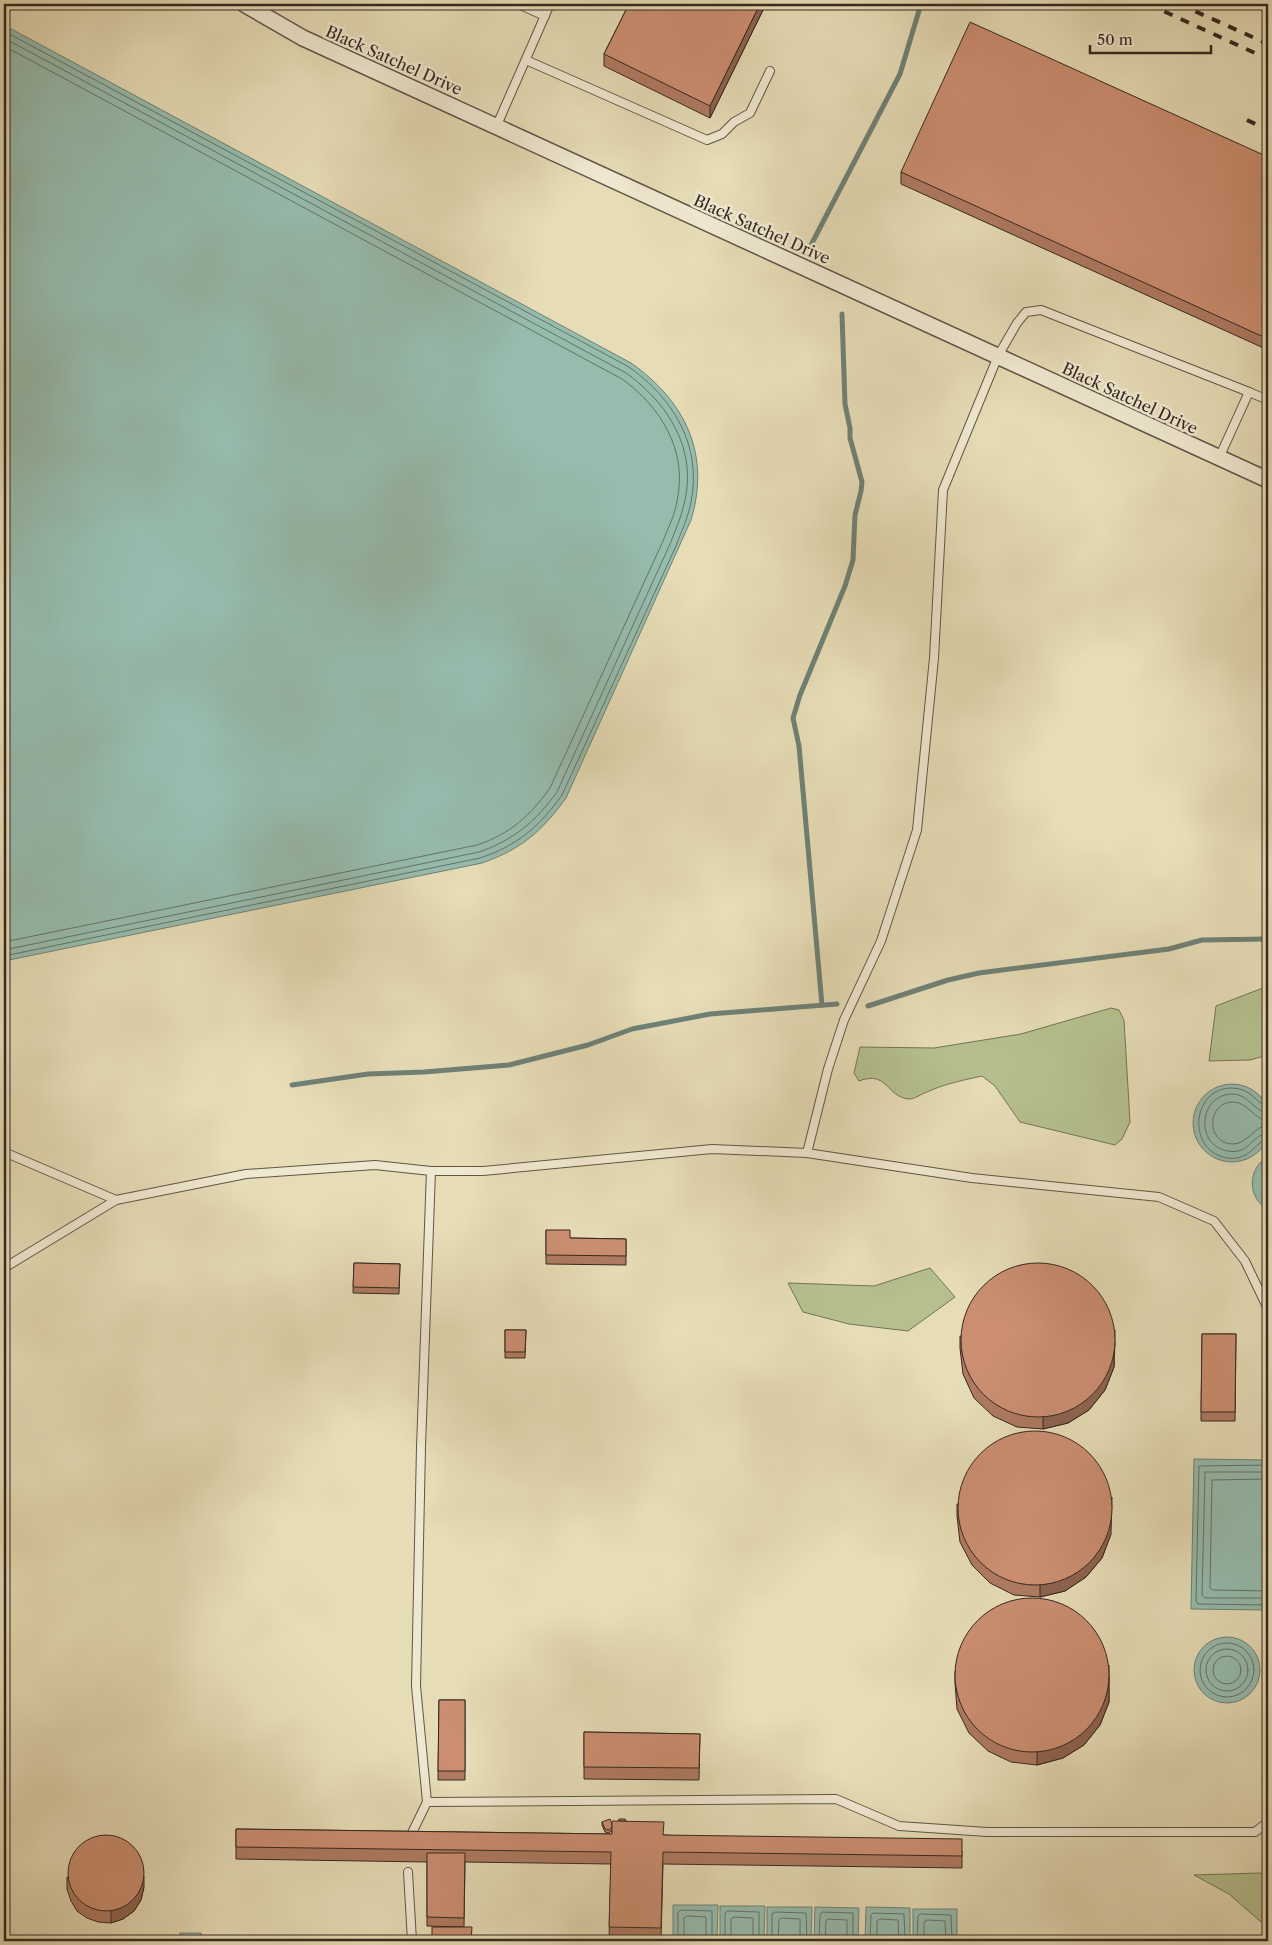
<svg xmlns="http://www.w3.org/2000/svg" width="1272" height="1945" viewBox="0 0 1272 1945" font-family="'Libre Caslon Text',serif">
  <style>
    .green { fill: #b5c08e; stroke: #747458 }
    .water { fill: #96bcae; stroke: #6f8176 }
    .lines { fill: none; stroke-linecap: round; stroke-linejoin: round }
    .shore { stroke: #657268; stroke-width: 1 }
    .stream { stroke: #6f8176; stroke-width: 5 }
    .service-casing { stroke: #605546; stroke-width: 10 }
    .minor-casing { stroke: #605546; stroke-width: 18 }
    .service { stroke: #efe8d0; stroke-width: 8 }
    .minor { stroke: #efe8d0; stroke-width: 15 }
    .rail { stroke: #342821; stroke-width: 4; stroke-dasharray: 9 9; stroke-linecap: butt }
    .wall { fill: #af7a61; stroke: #342821 }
    .shaded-wall { fill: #8e634f; stroke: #342821 }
    .building { fill: #cb8e71; stroke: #342821 }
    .labels { text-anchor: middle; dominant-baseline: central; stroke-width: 5; stroke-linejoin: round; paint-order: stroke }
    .street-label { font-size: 16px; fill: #342821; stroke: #efe8d0 }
  </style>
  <rect width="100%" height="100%" fill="#e6dcb6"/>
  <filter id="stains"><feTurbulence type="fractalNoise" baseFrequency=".004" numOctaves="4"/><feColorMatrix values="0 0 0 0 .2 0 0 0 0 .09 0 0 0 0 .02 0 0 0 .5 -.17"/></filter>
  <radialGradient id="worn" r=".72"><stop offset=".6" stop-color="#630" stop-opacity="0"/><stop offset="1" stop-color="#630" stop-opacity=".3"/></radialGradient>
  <g class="green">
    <polygon points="1268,986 1268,1055 1250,1060 1209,1061 1216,1006"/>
    <path d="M1111,1008L1119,1010L1124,1020L1130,1122L1122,1139L1115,1145L1020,1122L995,1086L982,1076C964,1080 944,1084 927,1092C921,1094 915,1099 909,1099C886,1097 888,1070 859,1081L854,1073L860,1047L934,1048L1021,1034Z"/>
    <polygon points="930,1268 955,1297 908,1331 849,1324 803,1312 788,1283 874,1286"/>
    <polygon points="1261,1873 1268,1874 1268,1928 1229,1894 1194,1875"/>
  </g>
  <g class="water">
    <path d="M4,25L631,363C685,401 711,454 691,520L566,798C542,831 522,849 482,863L4,961Z"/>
    <circle cx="1232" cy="1123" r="39"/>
    <path d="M1268,1157V1209C1247,1199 1247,1168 1268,1157Z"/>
    <polygon points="1194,1459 1268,1460 1266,1610 1191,1609"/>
    <circle cx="1227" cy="1670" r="33"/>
    <polygon points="673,1905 718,1905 717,1941 673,1941"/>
    <polygon points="720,1906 765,1906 764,1941 720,1941"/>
    <polygon points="767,1907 812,1907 811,1941 767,1941"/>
    <polygon points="815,1907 859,1908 858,1941 814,1941"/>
    <polygon points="866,1907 910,1908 910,1941 865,1941"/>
    <rect x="913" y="1909" width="44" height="32"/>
    <rect x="180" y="1933" width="21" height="8"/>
  </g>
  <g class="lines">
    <g class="shore">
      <path d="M4,31L629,367C674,399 702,446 691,502C688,518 681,532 676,546L562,795C540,826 517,846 480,858L4,956"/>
      <path d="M4,38L626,373C668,403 698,450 684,504C681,518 675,531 670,544L557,792C536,821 514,840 479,852L4,950"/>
      <path d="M4,46L622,379C661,407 688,451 677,501C675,515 668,528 663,541L550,788C530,816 510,834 477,845L4,942"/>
      <path d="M1268,1107C1257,1105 1252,1088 1232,1088C1190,1088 1187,1153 1228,1158C1251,1161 1256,1140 1268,1139"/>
      <path d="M1268,1113C1254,1112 1249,1094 1232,1094C1198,1095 1195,1146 1228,1151C1250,1155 1252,1134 1268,1133"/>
      <path d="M1268,1121C1254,1120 1248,1102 1233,1102C1206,1102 1206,1144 1233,1144C1248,1144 1254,1126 1268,1125"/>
      <polyline points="1268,1465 1199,1466 1196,1601 1198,1604 1268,1605"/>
      <polyline points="1268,1472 1205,1472 1202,1595 1205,1598 1268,1598"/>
      <polyline points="1268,1479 1212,1480 1210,1588 1213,1590 1268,1591"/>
      <circle cx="1227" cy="1670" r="27"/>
      <circle cx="1227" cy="1670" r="21"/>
      <circle cx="1227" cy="1670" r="14"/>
      <polyline points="678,1941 678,1912 681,1910 712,1911 712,1941"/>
      <polyline points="684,1941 684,1918 687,1916 706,1917 706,1941"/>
      <polyline points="725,1941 725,1913 728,1911 759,1912 759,1941"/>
      <polyline points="731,1941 731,1919 734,1917 753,1918 753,1941"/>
      <polyline points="772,1941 772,1914 775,1912 806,1913 807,1941"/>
      <polyline points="778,1941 779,1920 781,1918 800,1919 800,1941"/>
      <polyline points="819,1941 820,1915 822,1912 853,1913 853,1941"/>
      <polyline points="825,1941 826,1921 828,1919 847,1920 847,1941"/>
      <polyline points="870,1941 871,1915 873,1913 904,1914 905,1941"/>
      <polyline points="877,1941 877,1921 880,1919 898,1920 899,1941"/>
      <polyline points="917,1941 918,1916 920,1914 951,1915 952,1941"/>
      <polyline points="924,1941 924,1922 927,1920 945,1921 946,1941"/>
    </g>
    <g class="stream">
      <polyline points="811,245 900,74 921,4"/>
      <polyline points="822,1005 799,746 793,718 800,695 845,586 853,560 855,515 861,491 862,482 850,438 850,428 845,404 842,314"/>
      <polyline points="868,1006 948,980 979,973 1169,949 1202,940 1268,939"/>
      <polyline points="292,1085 368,1074 424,1072 509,1065 588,1045 632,1029 710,1014 837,1004"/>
    </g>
    <g class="service-casing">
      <g id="service">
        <polyline points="518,4 545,16"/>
        <polyline points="526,60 707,140 722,134 734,122 750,113 770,71"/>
        <polyline points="497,125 550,4"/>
        <polyline points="1249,392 1268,400"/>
        <polyline points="4,1152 116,1200"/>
        <polyline points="807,1153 828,1069 844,1020 881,941 917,830 934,658 943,490 998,356 1017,323 1026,312 1041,310 1249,392 1219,458"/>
        <polyline points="4,1268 116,1200 246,1174 375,1165 431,1171"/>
        <polyline points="427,1802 836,1799 899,1826 987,1832 1255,1832 1268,1822"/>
        <polyline points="409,1839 427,1802 416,1686 421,1447 431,1171 483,1171 712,1149 807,1153 972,1178 1159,1197 1214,1221 1245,1261 1268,1309"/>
        <polyline points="408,1872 412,1941"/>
      </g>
    </g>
    <g class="minor-casing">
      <polyline id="minor" points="244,4 303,38 1268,480"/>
    </g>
    <use href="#service" class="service"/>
    <use href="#minor" class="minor"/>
    <g class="rail">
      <polyline points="1148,4 1268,59"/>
      <polyline points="1179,4 1268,44"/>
      <polyline points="1247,120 1268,130"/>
    </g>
  </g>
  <g class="wall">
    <polygon points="629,4 766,4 710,118 604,66 604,54"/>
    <polygon points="1268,157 1268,350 901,184 901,172"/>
    <polygon points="546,1230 570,1238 626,1239 626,1265 546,1264"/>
    <polygon points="354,1263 400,1264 399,1294 353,1293"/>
    <polygon points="505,1330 526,1330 525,1358 505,1358"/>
    <polygon points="1202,1334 1236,1334 1235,1421 1201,1421"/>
    <polygon points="960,1336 1115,1342 1114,1367 1105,1390 1089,1410 1068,1423 1043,1429 1017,1427 993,1416 974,1398 963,1374 960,1348"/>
    <polygon points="957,1504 1111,1534 1102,1558 1086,1577 1065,1591 1040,1597 1014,1595 990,1583 972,1565 960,1542 957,1516"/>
    <polygon points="4,1576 5,1594 5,1600 4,1600"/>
    <polygon points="955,1671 1109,1677 1109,1702 1100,1725 1084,1745 1063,1758 1037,1765 1011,1762 988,1751 969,1733 957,1709 955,1683"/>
    <polygon points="439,1700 465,1700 465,1780 438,1780"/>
    <polygon points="584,1732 700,1734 699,1780 584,1779"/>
    <polygon points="626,1821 664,1835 962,1851 962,1868 663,1864 661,1940 609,1939 611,1864 465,1862 464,1927 427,1926 427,1862 236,1859 236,1829 612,1834 612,1830 609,1833 605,1832 602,1825 602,1822 612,1824"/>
    <polygon points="67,1877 144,1887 141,1900 134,1911 123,1919 111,1923 98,1922 87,1918 77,1911 71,1901 67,1889"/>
  </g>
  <g class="shaded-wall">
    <polygon points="760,4 766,4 710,118 710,106"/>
    <polygon points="1115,1330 1114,1367 1105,1390 1089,1410 1068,1423 1043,1429 1043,1418"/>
    <polygon points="1112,1497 1111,1534 1102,1558 1086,1577 1065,1591 1040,1597 1040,1585"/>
    <polygon points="1109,1665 1109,1702 1100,1725 1084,1745 1063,1758 1037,1765 1037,1753"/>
    <polygon points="144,1876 144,1887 141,1900 134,1911 123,1919 111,1923 111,1911"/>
  </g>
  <g class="building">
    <polygon points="629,4 760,4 710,106 604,54"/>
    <polygon points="970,22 1268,157 1268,339 901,172"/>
    <polygon points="546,1230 570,1230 570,1238 626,1239 626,1256 546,1255"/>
    <circle cx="1038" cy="1340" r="77"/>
    <polygon points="354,1263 400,1264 399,1288 353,1287"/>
    <polygon points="505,1330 526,1330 525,1352 505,1352"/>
    <polygon points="1202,1334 1236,1334 1235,1412 1201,1412"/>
    <circle cx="1035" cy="1508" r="77"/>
    <polygon points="4,1576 5,1594 4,1594"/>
    <circle cx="1032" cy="1675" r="77"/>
    <polygon points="439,1700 465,1700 465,1771 438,1771"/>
    <polygon points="584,1732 700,1734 699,1768 584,1767"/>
    <polygon points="610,1819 612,1824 612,1827 609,1830 605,1829 602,1822"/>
    <polygon points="619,1819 625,1819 626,1821 618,1821"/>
    <polygon points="612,1821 664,1822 663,1835 962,1839 962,1856 663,1852 661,1928 609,1927 611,1852 236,1847 236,1829 612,1834"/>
    <circle cx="106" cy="1873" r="38"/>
    <polygon points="427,1853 465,1853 464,1918 427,1917"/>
    <polygon points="432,1927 472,1927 471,1941 432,1941"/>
  </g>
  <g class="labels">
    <g class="street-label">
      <text transform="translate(394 60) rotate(24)">Black Satchel Drive</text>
      <text transform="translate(762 229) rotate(24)">Black Satchel Drive</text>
      <text transform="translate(1130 398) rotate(25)">Black Satchel Drive</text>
    </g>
  </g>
  <rect width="1272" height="1945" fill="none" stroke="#e6dcb6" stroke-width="20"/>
  <rect x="5" y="5" width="1262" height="1935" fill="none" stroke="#342821" stroke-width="2.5"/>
  <rect x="10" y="10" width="1252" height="1925" fill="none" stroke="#342821"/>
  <path d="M1090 45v8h121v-8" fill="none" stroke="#342821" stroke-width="2.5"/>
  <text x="1097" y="45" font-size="15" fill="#342821" stroke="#efe8d0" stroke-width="4" paint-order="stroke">50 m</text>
  <rect width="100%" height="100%" filter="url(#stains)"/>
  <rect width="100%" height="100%" fill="url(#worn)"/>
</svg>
